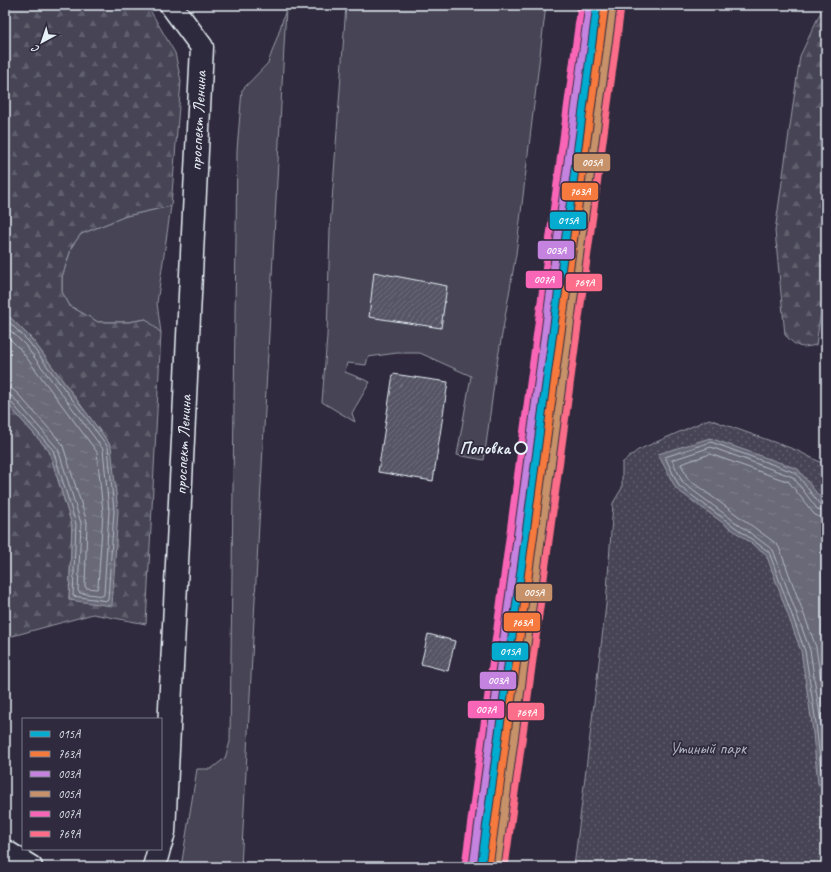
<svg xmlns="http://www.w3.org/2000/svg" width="831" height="872" viewBox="0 0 831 872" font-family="Caveat,sans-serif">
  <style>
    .green { fill: #464455; stroke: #979aa6 }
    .forest { fill: url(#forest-firs); stroke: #979aa6 }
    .park { fill: url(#park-dots); stroke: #979aa6 }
    .water { fill: url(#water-ripples); stroke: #9c9fab }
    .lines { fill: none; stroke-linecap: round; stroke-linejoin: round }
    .shore { stroke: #b5bbc5; stroke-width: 1 }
    .building { fill: url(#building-hatch); stroke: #e8f1f8 }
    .minor-casing { stroke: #e8f1f8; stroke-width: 25 }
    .minor { stroke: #2f2a3d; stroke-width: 22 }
    .rail-1-casing { stroke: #2f2a3d; stroke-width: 10 }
    .rail-2-casing { stroke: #2f2a3d; stroke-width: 10 }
    .rail-3-casing { stroke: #2f2a3d; stroke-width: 10 }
    .rail-4-casing { stroke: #2f2a3d; stroke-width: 10 }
    .rail-5-casing { stroke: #2f2a3d; stroke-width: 10 }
    .rail-6-casing { stroke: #2f2a3d; stroke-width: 10 }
    .rail-1 { stroke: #06acd0; stroke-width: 7 }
    .rail-2 { stroke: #f6793e; stroke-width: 7 }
    .rail-3 { stroke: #c483df; stroke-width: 7 }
    .rail-4 { stroke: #c7916a; stroke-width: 7 }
    .rail-5 { stroke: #fa66b7; stroke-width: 7 }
    .rail-6 { stroke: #fb6d88; stroke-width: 7 }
    .stop-dot { fill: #2f2a3d; stroke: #e8f1f8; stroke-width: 2 }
    .labels { text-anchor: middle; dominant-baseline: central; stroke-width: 3.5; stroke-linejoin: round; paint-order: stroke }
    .street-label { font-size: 17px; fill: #e8f1f8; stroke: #2f2a3d }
    .stop-label { font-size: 17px; font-weight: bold; fill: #e8f1f8; stroke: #2f2a3d; text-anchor: end }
    .park-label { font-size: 17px; fill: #afb4bf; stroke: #2f2a3d }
    .line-badge { stroke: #2f2a3d; stroke-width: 1.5 }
    .badge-label { font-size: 11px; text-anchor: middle; font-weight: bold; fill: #fff }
  </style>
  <defs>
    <pattern id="forest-firs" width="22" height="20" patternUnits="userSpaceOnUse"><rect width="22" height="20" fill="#464455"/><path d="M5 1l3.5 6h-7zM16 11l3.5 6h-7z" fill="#615f6e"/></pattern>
    <pattern id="park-dots" width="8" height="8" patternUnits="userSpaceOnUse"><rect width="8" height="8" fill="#464455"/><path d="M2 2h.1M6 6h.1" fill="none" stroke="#615f6e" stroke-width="1.8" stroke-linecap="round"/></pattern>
    <pattern id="water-ripples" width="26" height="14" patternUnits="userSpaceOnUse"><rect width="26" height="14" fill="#696978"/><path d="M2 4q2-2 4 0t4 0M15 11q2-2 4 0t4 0" fill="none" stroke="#7e7f8c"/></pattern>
    <pattern id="building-hatch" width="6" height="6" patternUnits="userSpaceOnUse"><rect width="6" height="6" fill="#575565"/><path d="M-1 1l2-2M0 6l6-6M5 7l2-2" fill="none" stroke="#6f6e7c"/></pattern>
  </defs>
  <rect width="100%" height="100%" fill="#2f2a3d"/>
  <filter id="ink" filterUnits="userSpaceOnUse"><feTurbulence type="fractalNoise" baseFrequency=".025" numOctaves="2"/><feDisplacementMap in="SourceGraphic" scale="8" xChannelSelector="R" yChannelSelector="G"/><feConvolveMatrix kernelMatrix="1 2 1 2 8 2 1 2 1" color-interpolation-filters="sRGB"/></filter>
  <g filter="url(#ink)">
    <g class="green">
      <polygon points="346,5 546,5 516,254 496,369 484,460 457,455 471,376 420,353 397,353 368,357 366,365 347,363 345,372 370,382 352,413 355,422 322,402 327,336 330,229"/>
      <polygon points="286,9 241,867 181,867 197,769 211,769 225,758 230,742 237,150 242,90 268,63 278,35"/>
      <polygon points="171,206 157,303 161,333 146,319 129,322 98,322 70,306 62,292 62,277 72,246 81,234 126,216"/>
    </g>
    <g class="forest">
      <polygon points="5,5 147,5 175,53 181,81 171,206 126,216 81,234 72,246 62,277 62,292 70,306 98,322 129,322 146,319 161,333 146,624 93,614 5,638 5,401 49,451 72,525 69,600 111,446 32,339 5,312"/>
      <path d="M824,5H826V292L823,298L816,345C799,349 797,347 785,335L775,231L800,56Z"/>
    </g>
    <polygon class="park" points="709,419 796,450 826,465 826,867 574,867 606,605 613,503 622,488 622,463 638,450"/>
    <g class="water">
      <polygon points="5,312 32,339 111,446 118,511 112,606 69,600 72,525 49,451 5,401"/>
      <polygon points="710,438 798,469 826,505 826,786 818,784 812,724 801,651 766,554 676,489 658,454"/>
    </g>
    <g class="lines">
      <g class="shore">
        <polyline points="5,318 29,342 108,447 114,511 108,600 107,601 73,596 76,524 53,450 10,401 5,399"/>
        <polyline points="5,325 25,345 103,449 109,511 104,594 103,596 80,593 78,591 81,523 58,449 13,397 5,394"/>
        <polyline points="5,334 20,349 97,452 103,512 98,587 97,589 86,588 85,586 87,522 63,446 60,441 17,393 12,389 5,388"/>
        <polyline points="826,507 821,506 796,473 711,442 665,457 679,486 769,552 805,651 816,723 822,779 826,782"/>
        <polyline points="826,512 818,510 793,477 711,447 672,460 683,483 773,550 810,650 821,723 826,773"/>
        <polyline points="826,518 819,517 814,514 789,482 710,454 681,464 688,479 774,542 779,547 816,647 826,716"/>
      </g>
    </g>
    <g class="building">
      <polygon points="374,272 447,286 441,328 369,317"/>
      <polygon points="393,374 448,382 433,481 378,472"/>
      <polygon points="428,634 455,641 448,671 421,664"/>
    </g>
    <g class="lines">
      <g class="minor-casing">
        <g id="minor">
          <polyline points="161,843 164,832 202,47 171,5"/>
          <polyline points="5,851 31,867"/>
          <polyline points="154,867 159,849"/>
        </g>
      </g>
      <use href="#minor" class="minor"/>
      <g class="rail-1-casing">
        <polyline id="rail-1" points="481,867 597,5"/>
      </g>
      <g class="rail-2-casing">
        <polyline id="rail-2" points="489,867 605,6"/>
      </g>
      <g class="rail-3-casing">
        <polyline id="rail-3" points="473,866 589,5"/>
      </g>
      <g class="rail-4-casing">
        <polyline id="rail-4" points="497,867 613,7"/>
      </g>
      <g class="rail-5-casing">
        <polyline id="rail-5" points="465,865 581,5"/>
      </g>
      <g class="rail-6-casing">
        <polyline id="rail-6" points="505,867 621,8"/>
      </g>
      <use href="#rail-1" class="rail-1"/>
      <use href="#rail-2" class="rail-2"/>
      <use href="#rail-3" class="rail-3"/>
      <use href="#rail-4" class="rail-4"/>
      <use href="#rail-5" class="rail-5"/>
      <use href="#rail-6" class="rail-6"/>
    </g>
  </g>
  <circle class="stop-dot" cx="521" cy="448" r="6"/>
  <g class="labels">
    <g class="street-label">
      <text transform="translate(198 121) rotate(-87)">проспект Ленина</text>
      <text transform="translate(183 445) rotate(-87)">проспект Ленина</text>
    </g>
    <g class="stop-label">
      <text x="510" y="448">Поповка</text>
    </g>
    <g class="park-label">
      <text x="708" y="748">Утиный парк</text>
    </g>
  </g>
  <g class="line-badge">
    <rect x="573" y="153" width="38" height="19" rx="4" fill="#c7916a"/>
    <rect x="561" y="182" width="38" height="19" rx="4" fill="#f6793e"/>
    <rect x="549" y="211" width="38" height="19" rx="4" fill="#06acd0"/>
    <rect x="537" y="240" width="38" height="20" rx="4" fill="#c483df"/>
    <rect x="525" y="270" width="38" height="19" rx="4" fill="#fa66b7"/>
    <rect x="565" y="273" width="38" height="19" rx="4" fill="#fb6d88"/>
    <rect x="515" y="583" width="38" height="19" rx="4" fill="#c7916a"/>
    <rect x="503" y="612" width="38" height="20" rx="4" fill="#f6793e"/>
    <rect x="491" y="642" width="38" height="19" rx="4" fill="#06acd0"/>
    <rect x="479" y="671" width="38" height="19" rx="4" fill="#c483df"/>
    <rect x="467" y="700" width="38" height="19" rx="4" fill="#fa66b7"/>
    <rect x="507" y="702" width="38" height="19" rx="4" fill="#fb6d88"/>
  </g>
  <g class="badge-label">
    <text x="592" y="166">005А</text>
    <text x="580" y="195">763А</text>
    <text x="568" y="224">015А</text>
    <text x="556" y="254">003А</text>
    <text x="544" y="283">007А</text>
    <text x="584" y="286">769А</text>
    <text x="534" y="596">005А</text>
    <text x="522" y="626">763А</text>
    <text x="510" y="655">015А</text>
    <text x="498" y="684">003А</text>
    <text x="486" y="713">007А</text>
    <text x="526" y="716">769А</text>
  </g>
  <rect width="831" height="872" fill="none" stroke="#2f2a3d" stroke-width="20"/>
  <rect x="10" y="10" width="811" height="852" fill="none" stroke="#e8f1f8" stroke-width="1.5" filter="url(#ink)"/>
  <rect x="22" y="718" width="140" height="132" fill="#2f2a3d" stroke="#797a88"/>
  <rect x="30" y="731" width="20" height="6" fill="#06acd0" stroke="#797a88"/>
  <text x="58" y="738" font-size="12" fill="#e8f1f8">015А</text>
  <rect x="30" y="751" width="20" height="6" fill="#f6793e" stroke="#797a88"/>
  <text x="58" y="758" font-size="12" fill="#e8f1f8">763А</text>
  <rect x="30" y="771" width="20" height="6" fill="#c483df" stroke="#797a88"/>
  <text x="58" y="778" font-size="12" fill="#e8f1f8">003А</text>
  <rect x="30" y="791" width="20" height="6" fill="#c7916a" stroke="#797a88"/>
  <text x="58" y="798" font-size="12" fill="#e8f1f8">005А</text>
  <rect x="30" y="811" width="20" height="6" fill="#fa66b7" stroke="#797a88"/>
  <text x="58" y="818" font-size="12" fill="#e8f1f8">007А</text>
  <rect x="30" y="831" width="20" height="6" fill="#fb6d88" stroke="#797a88"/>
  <text x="58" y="838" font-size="12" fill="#e8f1f8">769А</text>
  <g transform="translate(42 42) rotate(220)" stroke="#2f2a3d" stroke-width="3" paint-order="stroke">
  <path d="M0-3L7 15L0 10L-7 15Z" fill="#e8f1f8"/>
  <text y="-6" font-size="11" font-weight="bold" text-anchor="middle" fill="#e8f1f8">С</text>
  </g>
</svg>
